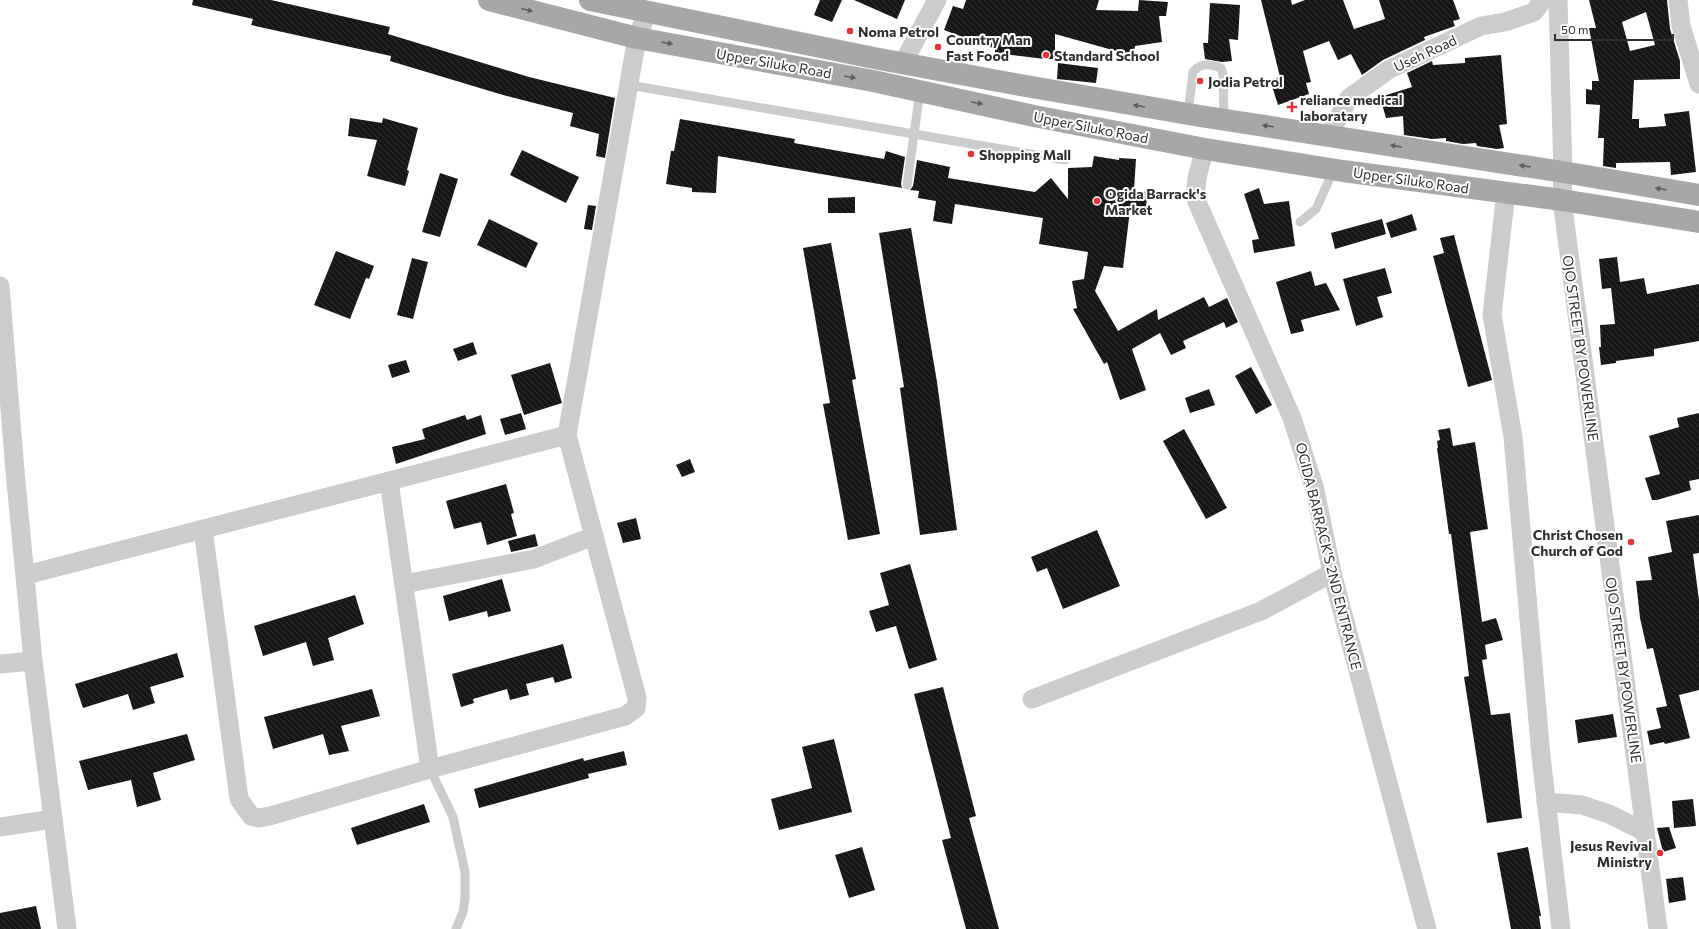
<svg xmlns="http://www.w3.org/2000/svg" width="1699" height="929" viewBox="0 0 1699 929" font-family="Commissioner,sans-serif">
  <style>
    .building { fill: url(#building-back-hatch); fill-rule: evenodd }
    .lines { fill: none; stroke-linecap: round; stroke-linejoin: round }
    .service { stroke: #ccc; stroke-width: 9 }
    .minor { stroke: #ccc; stroke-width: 19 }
    .primary { stroke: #a7a7a7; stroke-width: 22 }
    .oneway { fill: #5f5f5f }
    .poi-dot { fill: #e83039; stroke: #fff; stroke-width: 1.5 }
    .labels { text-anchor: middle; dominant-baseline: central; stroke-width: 4; stroke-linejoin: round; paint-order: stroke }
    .poi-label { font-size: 14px; font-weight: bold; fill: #2f2f2f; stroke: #fff; text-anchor: start }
    .street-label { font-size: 14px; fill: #2f2f2f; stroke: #fff }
  </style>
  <defs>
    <pattern id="building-back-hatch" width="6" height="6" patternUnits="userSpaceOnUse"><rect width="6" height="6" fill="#161616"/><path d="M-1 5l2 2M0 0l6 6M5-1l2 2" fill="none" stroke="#303030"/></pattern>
  </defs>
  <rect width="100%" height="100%" fill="#fff"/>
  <g class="building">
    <polygon points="193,0 271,0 390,27 388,34 529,77 615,98 605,158 596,156 599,134 570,126 573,113 503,95 390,61 391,56 251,25 253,19 192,5"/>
    <polygon points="820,0 842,0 832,22 814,15"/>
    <polygon points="854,0 905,0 897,19"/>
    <polygon points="966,0 1099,0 1096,10 1138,11 1139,0 1168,2 1166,16 1159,16 1162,42 1135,46 1134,56 1055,34 1055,59 1045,59 995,53 995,49 944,30 953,6 963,9"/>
    <polygon points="1261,0 1291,0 1292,5 1305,0 1343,0 1354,29 1385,19 1379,0 1453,0 1460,19 1453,21 1455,26 1424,37 1425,40 1383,60 1362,75 1351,54 1338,60 1329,41 1303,51 1311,82 1306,83 1309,94 1278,105 1270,80 1280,77"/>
    <path d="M1589,0H1667L1670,29L1680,61V79L1634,80L1632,119H1639V128L1666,126L1664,114L1689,111L1696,172L1671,175L1670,162L1616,163V168L1603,166L1604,138H1598L1600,105L1586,104V89L1592,90V81H1599L1589,28H1596ZM1646,12L1655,45L1630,51L1622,22Z"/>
    <polygon points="1210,3 1240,5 1238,40 1229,39 1232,61 1222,62 1205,59 1203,43 1208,43"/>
    <polygon points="1501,55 1507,124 1499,125 1504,148 1497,149 1477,146 1476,143 1463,144 1446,141 1446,138 1432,139 1404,135 1403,116 1386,118 1380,97 1412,87 1407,73 1432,61 1433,65 1465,63 1465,58"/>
    <polygon points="1058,63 1098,68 1096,83 1057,79"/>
    <polygon points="350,118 382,123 383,118 418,128 407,170 409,171 405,186 367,176 377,140 348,136"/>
    <polygon points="680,119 795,139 794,143 884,159 886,151 905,157 901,184 902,188 718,156 716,193 692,192 692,188 666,184 671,151 674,151"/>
    <polygon points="522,150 579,177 566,203 510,175"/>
    <polygon points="1094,156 1119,160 1119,158 1136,159 1134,190 1148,193 1145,212 1130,210 1123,268 1104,266 1095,291 1118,331 1157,309 1158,320 1204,297 1209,307 1227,298 1238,322 1226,328 1224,322 1183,341 1186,348 1171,355 1160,333 1132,349 1146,390 1120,400 1107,362 1104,364 1073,309 1077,308 1072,281 1084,279 1088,252 1039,244 1043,218 955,204 952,224 933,221 936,201 918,198 919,191 910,190 913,186 917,160 950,167 948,178 1035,192 1051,178 1068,199 1068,168 1092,167"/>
    <polygon points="440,173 458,179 440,237 422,232"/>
    <polygon points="1259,188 1264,204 1289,201 1295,246 1254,253 1252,240 1259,239 1244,194"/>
    <polygon points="855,197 855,213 828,213 828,198"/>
    <polygon points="588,205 596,206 592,230 584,229"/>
    <polygon points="1412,214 1417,230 1391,238 1386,223"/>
    <polygon points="489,219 538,243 526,268 477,245"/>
    <polygon points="1382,219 1386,234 1335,249 1331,233"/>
    <polygon points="911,228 937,382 957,530 920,535 900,388 904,387 879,233"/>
    <polygon points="1454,235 1492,380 1468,387 1433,256 1444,253 1440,238"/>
    <polygon points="831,243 856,379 852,380 880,534 848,540 823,404 830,403 803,248"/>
    <polygon points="336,251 374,266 369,279 366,278 350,319 314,305"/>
    <polygon points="1617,257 1620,282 1644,278 1647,294 1699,284 1699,341 1654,349 1654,356 1616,361 1616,363 1601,365 1599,347 1601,347 1600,325 1615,324 1611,288 1602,289 1599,259"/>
    <polygon points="412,258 428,262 413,319 397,315"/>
    <polygon points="1385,268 1392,293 1377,297 1383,317 1356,326 1343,279"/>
    <polygon points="1311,271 1315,286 1326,283 1340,310 1301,320 1304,331 1291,334 1276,282"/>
    <polygon points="473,342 477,354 458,361 453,349"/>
    <polygon points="406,360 410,372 392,378 388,365"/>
    <polygon points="550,363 562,403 524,415 511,375"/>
    <polygon points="1251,367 1272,405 1256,414 1235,376"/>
    <polygon points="1209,389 1215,405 1190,413 1185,398"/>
    <polygon points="521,413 526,429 505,435 500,419"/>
    <polygon points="1699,413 1699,479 1689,481 1691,490 1657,500 1652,500 1645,478 1660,474 1649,436 1679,427 1677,418"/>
    <polygon points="465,415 467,420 481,415 486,434 396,464 392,447 425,439 422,429"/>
    <polygon points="1450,428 1453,446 1475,442 1488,529 1470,532 1482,622 1496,618 1503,640 1485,645 1487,659 1482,660 1491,715 1510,713 1522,818 1487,823 1464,677 1469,676 1451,534 1449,534 1437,448 1438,448 1437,441 1440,440 1438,430"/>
    <polygon points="1184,429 1227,508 1206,519 1163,441"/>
    <polygon points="690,459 695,472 682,477 676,465"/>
    <polygon points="506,484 514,513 511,514 517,536 487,545 481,522 454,529 446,501"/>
    <polygon points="1699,515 1699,553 1693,554 1699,600 1699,690 1679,695 1690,738 1665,744 1664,742 1650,745 1647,731 1661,728 1656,708 1667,706 1653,648 1647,649 1640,618 1636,581 1652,580 1648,557 1672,552 1666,521"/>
    <polygon points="636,518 641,539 623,543 617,523"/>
    <polygon points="1097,530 1120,586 1063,609 1047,568 1037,572 1031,557"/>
    <polygon points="535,534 538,546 511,552 508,541"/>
    <polygon points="910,564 937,660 909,669 896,626 876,632 869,611 889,605 880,573"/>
    <polygon points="502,579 511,611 488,617 487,611 449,621 443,596"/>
    <polygon points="355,595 364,624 328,638 334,660 313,666 306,642 263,656 254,626"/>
    <polygon points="563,644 572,678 555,683 553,677 526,684 529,695 510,700 507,689 473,699 474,703 461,707 452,674"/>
    <polygon points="177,653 184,677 150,687 155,703 133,710 128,694 83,708 75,684"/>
    <polygon points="943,687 976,816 969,818 999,929 966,929 942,840 951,838 914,694"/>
    <polygon points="372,689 380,716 341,726 349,751 329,755 323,734 273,749 264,717"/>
    <polygon points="1613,714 1617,737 1578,743 1575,720"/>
    <polygon points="187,734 195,760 153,773 161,800 137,807 131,780 88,790 79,761"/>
    <polygon points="834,739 852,812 779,830 771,799 812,788 802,747"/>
    <polygon points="624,751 627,765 588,774 589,778 479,808 474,789 583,758 584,761"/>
    <polygon points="1693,799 1696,826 1674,828 1672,801"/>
    <polygon points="424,804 430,822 357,845 351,828"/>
    <polygon points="1669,827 1676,848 1663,852 1657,828"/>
    <polygon points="862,847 875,890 849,898 835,855"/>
    <polygon points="1528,847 1541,916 1539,916 1541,929 1511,929 1497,853"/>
    <polygon points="1683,877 1686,900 1669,903 1666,879"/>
    <polygon points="36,906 41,929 0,929 0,913"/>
  </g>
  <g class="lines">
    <g class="service">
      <polyline points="629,85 1065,160"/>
      <path d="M1188,114L1193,72C1201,62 1211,64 1221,68L1223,74L1224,120"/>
      <polyline points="907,185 920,91"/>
      <polyline points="1300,222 1316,209 1334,169"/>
      <polyline points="430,769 453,817 465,872 465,899 463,912 456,929"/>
    </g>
    <g class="minor">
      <polyline points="1558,0 1563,172 1562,200 1658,929"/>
      <polyline points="1678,0 1681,26 1699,84"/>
      <polyline points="903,63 937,0"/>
      <polyline points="1329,135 1349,98 1388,70 1481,26 1505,22 1534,12 1543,0"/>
      <path d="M1205,149C1200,167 1193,184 1197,202L1292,418L1315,490L1332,573L1427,929"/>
      <polyline points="1506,192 1492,315 1513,437 1541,756 1561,929"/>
      <polyline points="0,286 15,471 33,661 67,929"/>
      <polyline points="389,481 430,769"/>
      <polyline points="203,529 239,799 251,816 259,818 270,816 430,769 625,716 636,708 637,698 567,435 637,38 647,13"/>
      <polyline points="26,575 567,435"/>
      <polyline points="404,584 534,559 594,536"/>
      <polyline points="0,664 33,661"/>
      <polyline points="1032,699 1261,611 1332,573"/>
      <polyline points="1546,802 1582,805 1609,814 1645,832"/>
      <polyline points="0,827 53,819"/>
    </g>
    <g class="primary">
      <polyline points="489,0 637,38 873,81 1034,116 1205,149 1343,171 1562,200 1699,222"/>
      <polyline points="590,0 874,58 1020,85 1200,116 1563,172 1699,195"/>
    </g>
  </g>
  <defs><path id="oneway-solid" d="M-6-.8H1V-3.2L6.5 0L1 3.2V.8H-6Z"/></defs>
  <g class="oneway">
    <use href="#oneway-solid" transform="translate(527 10) rotate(14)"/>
    <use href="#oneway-solid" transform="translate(667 43) rotate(10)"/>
    <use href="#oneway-solid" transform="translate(850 77) rotate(10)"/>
    <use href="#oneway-solid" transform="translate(977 103) rotate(12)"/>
    <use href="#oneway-solid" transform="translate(1139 106) rotate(-170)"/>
    <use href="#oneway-solid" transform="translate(1268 126) rotate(-172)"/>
    <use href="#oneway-solid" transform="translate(1396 146) rotate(-171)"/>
    <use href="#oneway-solid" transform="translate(1525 166) rotate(-171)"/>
    <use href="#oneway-solid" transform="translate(1661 189) rotate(-170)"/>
  </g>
  <g class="poi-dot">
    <circle cx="850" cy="31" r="4"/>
    <circle cx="938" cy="47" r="4"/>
    <circle cx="1046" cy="55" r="4"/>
    <circle cx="1200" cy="81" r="4"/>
    <path d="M1290 101h4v4h4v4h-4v4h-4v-4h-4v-4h4z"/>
    <circle cx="971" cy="154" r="4"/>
    <circle cx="1097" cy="201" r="4"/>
    <circle cx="1631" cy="542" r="4"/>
    <circle cx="1660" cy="853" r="4"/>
  </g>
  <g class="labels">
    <g class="poi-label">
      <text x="858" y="31">Noma Petrol</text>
      <text x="946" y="39">Country Man<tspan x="946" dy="16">Fast Food</tspan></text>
      <text x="1054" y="55">Standard School</text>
      <text x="1208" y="81">Jodia Petrol</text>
      <text x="1300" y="99">reliance medical<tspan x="1300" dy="16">laboratary</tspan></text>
      <text x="979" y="154">Shopping Mall</text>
      <text x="1105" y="193">Ogida Barrack's<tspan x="1105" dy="16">Market</tspan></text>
      <text x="1623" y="534" text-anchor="end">Christ Chosen<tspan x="1623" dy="16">Church of God</tspan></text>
      <text x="1652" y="845" text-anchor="end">Jesus Revival<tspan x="1652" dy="16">Ministry</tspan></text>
    </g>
    <g class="street-label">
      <text transform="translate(1425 53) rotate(-25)">Useh Road</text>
      <text transform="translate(774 63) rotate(10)">Upper Siluko Road</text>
      <text transform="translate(1091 127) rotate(11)">Upper Siluko Road</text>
      <text transform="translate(1411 180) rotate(8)">Upper Siluko Road</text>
      <text transform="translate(1581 348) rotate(82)">OJO STREET BY POWERLINE</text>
      <text transform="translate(1329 556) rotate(76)">OGIDA BARRACK'S 2ND ENTRANCE</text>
      <text transform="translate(1624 670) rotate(82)">OJO STREET BY POWERLINE</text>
    </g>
  </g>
  <path d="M1555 34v6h118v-6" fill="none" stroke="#2f2f2f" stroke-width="2"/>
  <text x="1561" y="34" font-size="12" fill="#2f2f2f" stroke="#ffffff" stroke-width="3" paint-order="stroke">50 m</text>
</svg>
